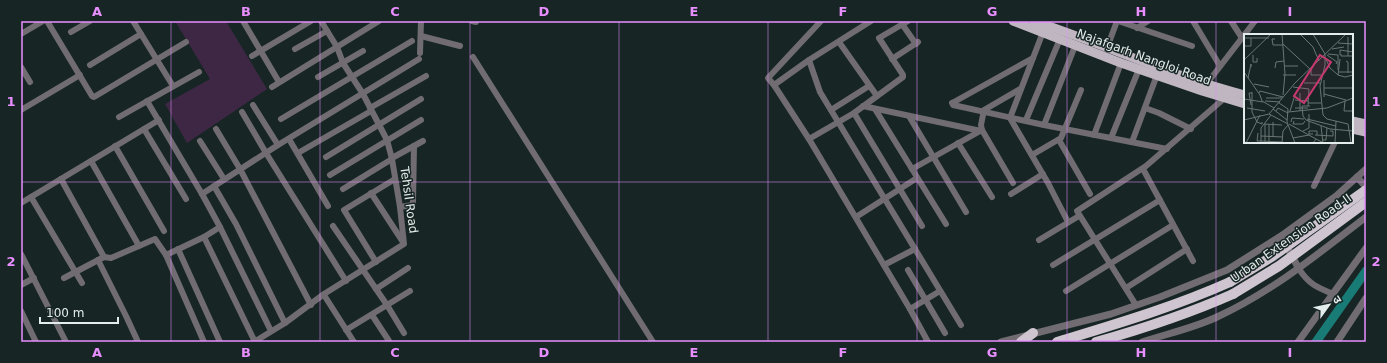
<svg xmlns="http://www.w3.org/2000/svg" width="1387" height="363" viewBox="0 0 1387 363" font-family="'DejaVu Sans','Noto Sans Devanagari',sans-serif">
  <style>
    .green { fill: #3e2744 }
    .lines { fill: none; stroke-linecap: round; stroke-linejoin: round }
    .river { stroke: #197b75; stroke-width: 9 }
    .minor { stroke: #706c71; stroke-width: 6 }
    .tertiary { stroke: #706c71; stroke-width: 7 }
    .primary { stroke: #bfb6c1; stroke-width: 9 }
    .trunk { stroke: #cec5d1; stroke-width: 10 }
    .trunk-bridge { stroke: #cec5d1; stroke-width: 10 }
    .grid { fill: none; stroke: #e88eff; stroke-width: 1; stroke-opacity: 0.55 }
    .labels { text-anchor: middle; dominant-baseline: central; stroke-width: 3; stroke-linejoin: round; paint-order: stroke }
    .street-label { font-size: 12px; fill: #e3edeb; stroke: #172625 }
    .inset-road { fill: none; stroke: #697674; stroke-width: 1 }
    .view { fill: #c73871; fill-opacity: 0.15; stroke: #c73871; stroke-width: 2 }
    .inset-edge { fill: none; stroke: #e3edeb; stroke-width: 2 }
    .neatline { fill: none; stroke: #e88eff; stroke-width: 1.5 }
    .grid-label { font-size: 13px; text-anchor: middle; font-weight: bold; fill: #e88eff }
  </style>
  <rect width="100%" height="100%" fill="#172625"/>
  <polygon class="green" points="175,21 226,21 267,89 187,143 165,104 210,79"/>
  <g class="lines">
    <polyline class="river" points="1316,342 1366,271"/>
    <g class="minor">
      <polyline points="47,21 92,96 94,97 186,42"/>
      <polyline points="133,21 173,86"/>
      <polyline points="243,21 279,82"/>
      <polyline points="472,21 476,22"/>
      <polyline points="871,21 809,60 774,85 809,139 910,309 928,342"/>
      <polyline points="1118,21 1192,46"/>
      <polyline points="1193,21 1220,66"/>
      <polyline points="1231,21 1242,38"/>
      <polyline points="902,24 916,44"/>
      <polyline points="1137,28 1148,21"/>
      <polyline points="71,32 90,21"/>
      <polyline points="1043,32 1010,118 1048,183 1068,222"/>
      <polyline points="21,34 43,21"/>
      <polyline points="421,36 460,46"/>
      <polyline points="839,42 877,96"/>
      <polyline points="1107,48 1117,21"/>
      <polyline points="295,49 327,31"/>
      <polyline points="420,53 421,21"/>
      <polyline points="252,56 311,21"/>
      <polyline points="473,57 653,342"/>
      <polyline points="1033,58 954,102 952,103 953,105 1044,125 1167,149"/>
      <polyline points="892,59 918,42"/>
      <polyline points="809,60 820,92 961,325"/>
      <polyline points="90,65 141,34"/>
      <polyline points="21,67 30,82"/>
      <polyline points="318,77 363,51"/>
      <polyline points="774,85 768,78 821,21"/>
      <polyline points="1205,86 1255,21"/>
      <polyline points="272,87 379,21"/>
      <polyline points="147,101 202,194 220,227 271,331"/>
      <polyline points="253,105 278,145"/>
      <polyline points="863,106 981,131"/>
      <polyline points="370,108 426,76"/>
      <polyline points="1145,108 1159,113 1191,129"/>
      <polyline points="875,109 946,224"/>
      <polyline points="21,110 80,75"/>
      <polyline points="831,110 869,86"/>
      <polyline points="242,112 266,153 346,281"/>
      <polyline points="854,113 922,226"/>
      <polyline points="909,116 966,212"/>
      <polyline points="119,117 199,72"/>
      <polyline points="281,119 412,41"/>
      <polyline points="1026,120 1060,39"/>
      <polyline points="1044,125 1075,46"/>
      <polyline points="144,129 186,199"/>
      <polyline points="216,129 240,169 311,305"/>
      <polyline points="1094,135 1121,63"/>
      <polyline points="1111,138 1139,69"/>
      <polyline points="289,139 328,206"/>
      <polyline points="809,139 854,113 903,77 903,75 879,38 908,21"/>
      <polyline points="1059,140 1090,194"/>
      <polyline points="200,141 224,179"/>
      <polyline points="1132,142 1157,75"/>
      <polyline points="958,143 992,197"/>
      <polyline points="115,146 164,231"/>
      <polyline points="298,153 371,111"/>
      <polyline points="1032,155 1061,138 1081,90"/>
      <polyline points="326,157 421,99"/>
      <polyline points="392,158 423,141"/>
      <polyline points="91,161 139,246"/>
      <polyline points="912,169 982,130"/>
      <polyline points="1143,169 1193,261"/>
      <polyline points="330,175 421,120"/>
      <polyline points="61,179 104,257"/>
      <polyline points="1013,183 982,130 981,125 984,110 1020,89"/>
      <polyline points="214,186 236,224 285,323"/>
      <polyline points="1314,186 1335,142"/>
      <polyline points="343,189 392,159"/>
      <polyline points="371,193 403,242"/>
      <polyline points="202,194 278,145 419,59"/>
      <polyline points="1011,194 1043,174"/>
      <polyline points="31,197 82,283"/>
      <polyline points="21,203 159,120"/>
      <polyline points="400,207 412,205 413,202 414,146"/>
      <polyline points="856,217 917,178"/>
      <polyline points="333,226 387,305 404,333"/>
      <polyline points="204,237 255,342"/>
      <polyline points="1039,240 1079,216"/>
      <polyline points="178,249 220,342"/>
      <polyline points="21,254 66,342"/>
      <polyline points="98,260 126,316 138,342"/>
      <polyline points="376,262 344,210 395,179"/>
      <polyline points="884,265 915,249"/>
      <polyline points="1053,265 1160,200"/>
      <path d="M1299,269C1309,284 1316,287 1333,294"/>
      <polyline points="908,270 945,333"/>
      <polyline points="64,278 104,257 111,258 155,239 166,255"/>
      <polyline points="21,285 34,278"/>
      <polyline points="1126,288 1187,249"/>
      <polyline points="376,289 408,268"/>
      <polyline points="1066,291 1173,225"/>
      <polyline points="324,295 354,342"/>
      <polyline points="1136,305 1077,211 1146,166 1227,96"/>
      <polyline points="910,309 940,291"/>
      <polyline points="21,311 36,342"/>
      <polyline points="372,315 389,341"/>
      <polyline points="346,330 410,291"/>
      <polyline points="204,342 166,255 204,237 220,227"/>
      <polyline points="254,342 285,323 324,294 404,244 400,207 392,159 387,140 363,94 343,63 337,47 321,21"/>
    </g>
    <g class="tertiary">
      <polyline points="1357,177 1366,187"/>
      <polyline points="1281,236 1299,269"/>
      <polyline points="1001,342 1111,314 1160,297 1227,270 1281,236 1336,196 1366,169"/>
      <path d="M1142,342C1166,334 1194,328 1217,317C1273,291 1318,254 1366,217"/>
      <polyline points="1298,342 1366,248"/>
      <polyline points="1337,342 1366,298"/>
    </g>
    <g class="primary">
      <polyline points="1013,21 1121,63 1202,91 1245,104"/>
      <path d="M1034,21C1104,44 1173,77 1245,95"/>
      <polyline points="1352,121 1366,124"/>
      <polyline points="1352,129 1366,132"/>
    </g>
    <g class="trunk">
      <polyline points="1021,342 1033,333"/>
      <path d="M1057,342C1116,324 1174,307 1230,282"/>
      <path d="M1096,342C1142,329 1188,314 1233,294"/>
    </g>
    <g class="trunk-bridge">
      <polyline points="1230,282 1273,256 1366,190"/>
      <polyline points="1233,294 1279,266 1366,202"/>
    </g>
  </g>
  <path class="grid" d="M171,21V342M320,21V342M470,21V342M619,21V342M768,21V342M917,21V342M1067,21V342M1216,21V342M21,182H1366"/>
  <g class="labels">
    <g class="street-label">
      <text transform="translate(1144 57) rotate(20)">Najafgarh Nangloi Road</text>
      <text transform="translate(409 200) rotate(82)">Tehsil Road</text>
      <text transform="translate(1291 238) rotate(-35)">Urban Extension Road-II</text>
    </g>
  </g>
  <g transform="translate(1244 34)">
    <rect width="109" height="109" fill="#172625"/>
    <path class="inset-road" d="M38,0L41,40L39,61M56,0L69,13L75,27M69,0L81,20V31L76,52L79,81L83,85L104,90L107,109M0,4H25M31,5H28L29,11H39M94,9L109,10M39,10L66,35M0,12H7V4M88,15L100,13M84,20L94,21V36M97,20V22H109M9,21V28H13V24M83,21L93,28L92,30M96,21V16L109,18M104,22V3M82,25L86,34L94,41L101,43L109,41M0,26L27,0M102,27L104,28V39M41,32H54M31,34L32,28L40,27M67,35V41H78M0,38L16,61L18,67L30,74M95,38H109M39,41H52M94,41L96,25M4,44L7,30V33M80,46V63M60,49H76M10,50L25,53M49,53L65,55L64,72M80,54H109M8,58V78L13,88L18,90V88M15,59L16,57L39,63M80,60L102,66M22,64H38M0,65L19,68M51,66L64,67M21,67L36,68M101,67L100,77H109M35,69L44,75L43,88L51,109M64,69H77M7,71L5,59H8M66,72H58L59,82L62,86L86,95L109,97M3,74L21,77M51,74H64M29,75L43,86M32,77L34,74L44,79M46,77L51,61M56,77V59M44,78L83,74L109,64M25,80L44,90M63,85L92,92M0,86L25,80L51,49L102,0M50,87L49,90H59L61,87M47,88L48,84L60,85M20,90L38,91M45,90L72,105M77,92L79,109M59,97L65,94V80M14,99L13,107H17M69,100H65V97H73V101M71,101L89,102V97H86M17,102L39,103M29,103V88M49,104L65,101M78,106H82L83,94M17,107L38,108M21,108V90M2,109L16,81M17,109V94L27,81M25,109V90M38,109L39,97L44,91M69,109L72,105L80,109M91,109L92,87"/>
    <path class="view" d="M76,21L87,28L60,69L50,62Z"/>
    <rect width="109" height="109" class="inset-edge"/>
  </g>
  <rect width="1387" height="363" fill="none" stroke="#172625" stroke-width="44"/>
  <g transform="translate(1329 305) rotate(57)" stroke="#172625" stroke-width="3" paint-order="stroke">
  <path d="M0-3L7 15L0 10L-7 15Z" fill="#e3edeb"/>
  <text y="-6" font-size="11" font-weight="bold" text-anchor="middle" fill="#e3edeb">उ</text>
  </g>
  <path d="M40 317v6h78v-6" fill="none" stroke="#e3edeb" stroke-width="2"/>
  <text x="46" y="317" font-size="12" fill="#e3edeb" stroke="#172625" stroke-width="3" paint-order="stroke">100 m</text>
  <rect x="22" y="22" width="1343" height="319" class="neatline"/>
  <g class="grid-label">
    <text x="97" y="16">A</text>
    <text x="246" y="16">B</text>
    <text x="395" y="16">C</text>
    <text x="544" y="16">D</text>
    <text x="694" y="16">E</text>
    <text x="843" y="16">F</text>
    <text x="992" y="16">G</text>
    <text x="1141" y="16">H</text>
    <text x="1290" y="16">I</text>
    <text x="11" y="106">1</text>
    <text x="1376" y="106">1</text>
    <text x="11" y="266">2</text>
    <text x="1376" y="266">2</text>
    <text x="97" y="357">A</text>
    <text x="246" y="357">B</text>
    <text x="395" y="357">C</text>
    <text x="544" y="357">D</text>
    <text x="694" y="357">E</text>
    <text x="843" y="357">F</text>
    <text x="992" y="357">G</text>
    <text x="1141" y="357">H</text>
    <text x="1290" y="357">I</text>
  </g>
</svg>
